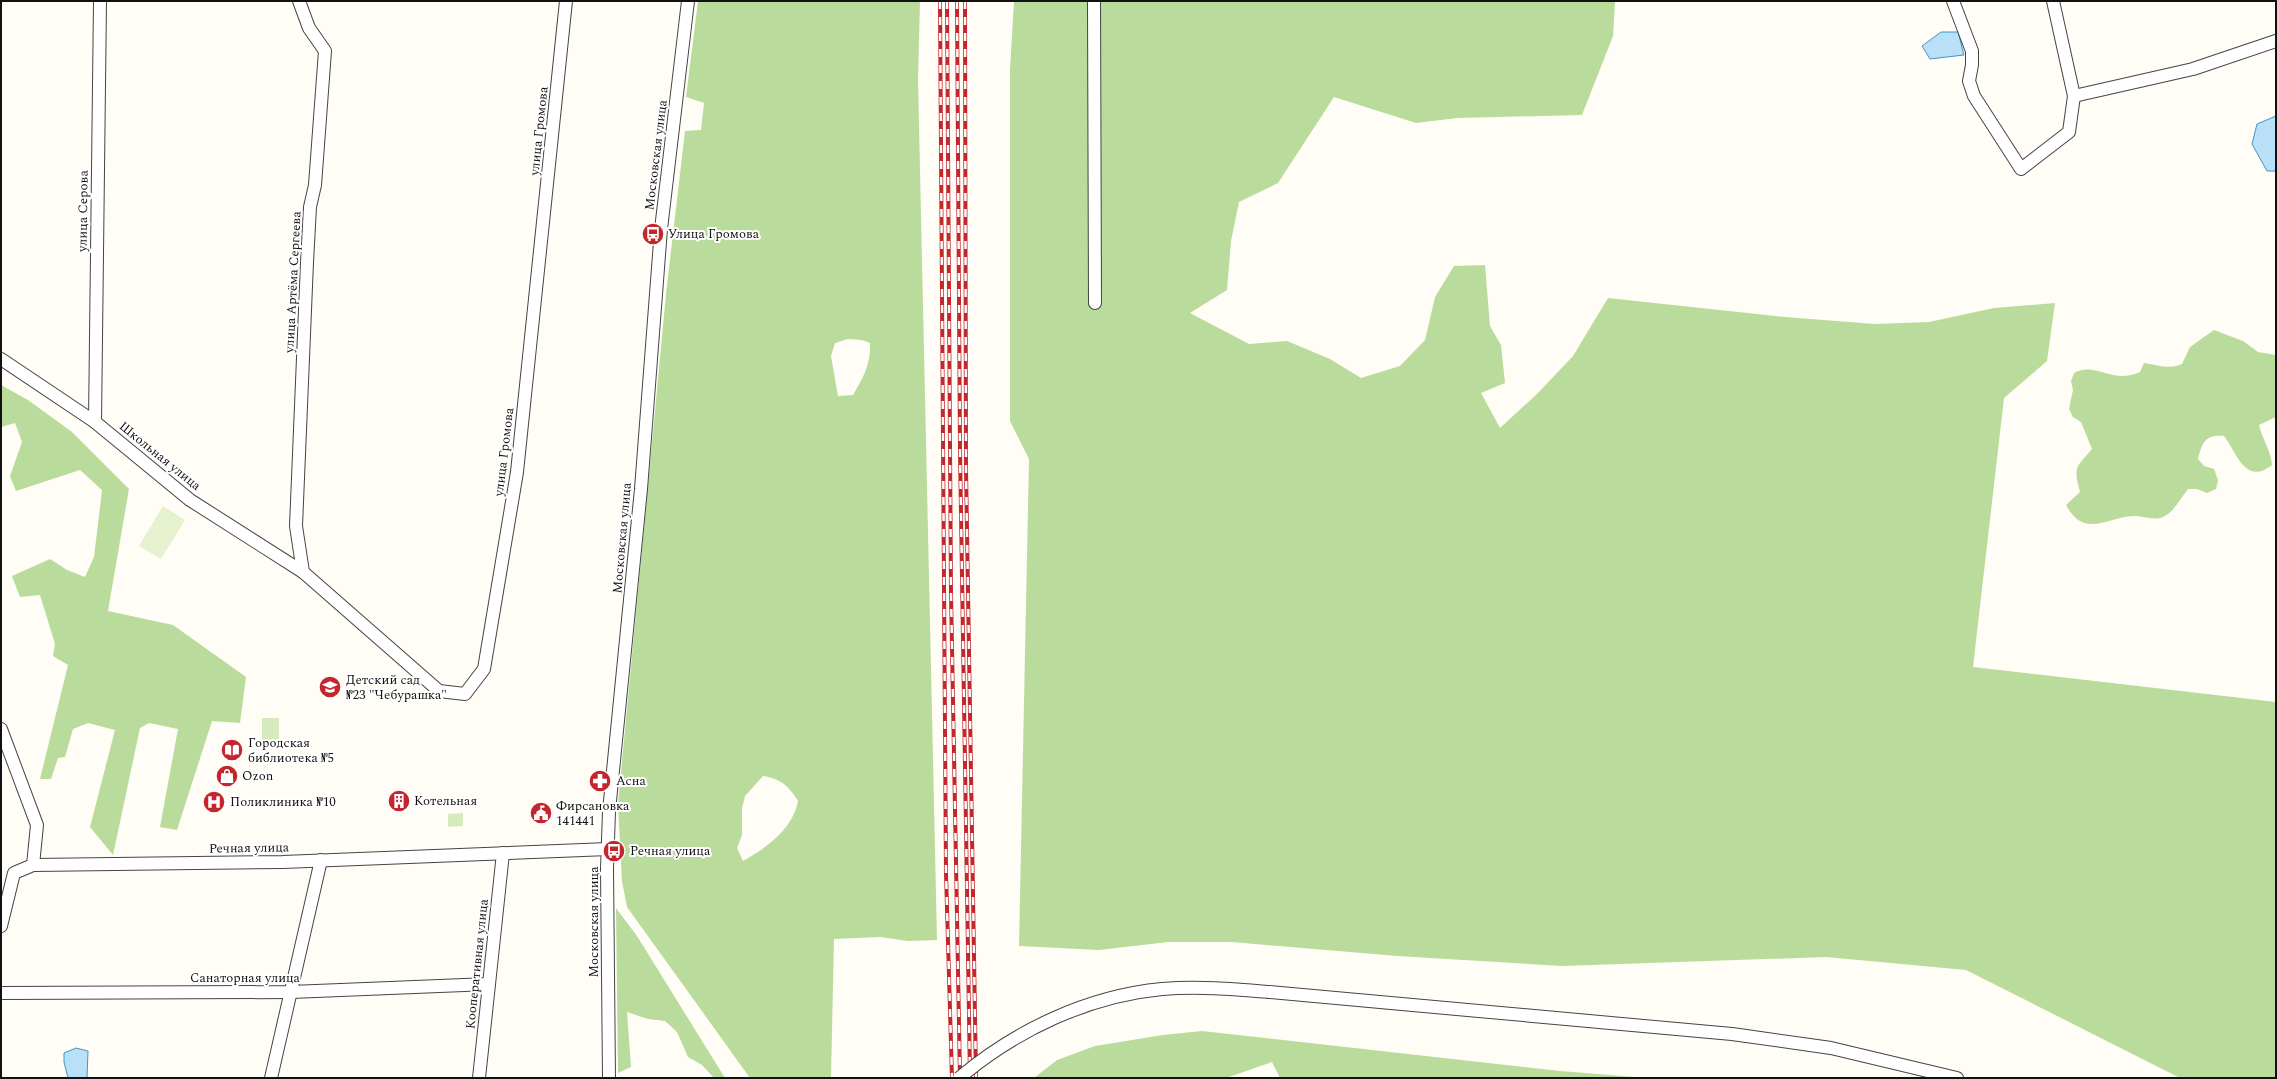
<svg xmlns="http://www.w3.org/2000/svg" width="2277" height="1079" viewBox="0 0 2277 1079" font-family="Spectral,serif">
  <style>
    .green { fill: #d5ebbd }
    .forest { fill: #b9dc9c; fill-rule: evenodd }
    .pitch { fill: #e6f2cf }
    .water { fill: #b9e0f7; stroke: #3f96cf }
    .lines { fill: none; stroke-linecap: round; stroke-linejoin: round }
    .minor-casing { stroke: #444; stroke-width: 14 }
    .minor { stroke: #fff; stroke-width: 12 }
    .rail-casing { stroke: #c4262e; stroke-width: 4 }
    .rail { stroke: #fff; stroke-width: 2.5; stroke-dasharray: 8; stroke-linecap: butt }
    .minor-bridge-casing { stroke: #444; stroke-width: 14; stroke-linecap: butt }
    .minor-bridge { stroke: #fff; stroke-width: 12 }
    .labels { text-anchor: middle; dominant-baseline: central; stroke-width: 4; stroke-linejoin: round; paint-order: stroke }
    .street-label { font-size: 13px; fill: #111; stroke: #fff }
    .poi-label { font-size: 13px; fill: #111; stroke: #fff; text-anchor: start }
  </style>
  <rect width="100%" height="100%" fill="#fffdf5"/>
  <g class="green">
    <rect x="262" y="718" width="17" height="26"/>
    <polygon points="463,813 463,826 448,827 448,814"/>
  </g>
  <g class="forest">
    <path d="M698,1H920L918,79L937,940L908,941L880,937L834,939L831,1078H750L627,907L622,881L618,804L666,294L685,131L701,130L704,103L686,97ZM848,339L862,340L870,343C871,364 863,378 853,395L838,396L831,356L835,343ZM763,776C781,779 789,786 798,801C793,829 766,848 743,861L737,848L742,835V808L745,796Z"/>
    <polygon points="1014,1 1615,1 1613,36 1582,115 1457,118 1416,123 1334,97 1278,183 1239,202 1231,241 1227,290 1190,313 1249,344 1287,341 1330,359 1361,378 1400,366 1425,340 1435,297 1454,266 1485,265 1490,326 1501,345 1505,383 1481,393 1500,428 1537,394 1573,356 1608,298 1785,317 1875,324 1929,322 1994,308 2055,303 2047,361 2004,398 1973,667 2276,702 2276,1078 2180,1078 1966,970 1826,957 1562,966 1397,956 1232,942 1168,942 1099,950 1019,946 1029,459 1010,421 1010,70"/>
    <path d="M2214,330L2243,341L2258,352L2276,355V417L2259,425C2262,439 2271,450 2272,465C2245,486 2237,453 2224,436C2205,434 2202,443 2198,459L2204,466L2214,469L2218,480L2216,489L2207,493L2197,489H2188C2180,499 2174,512 2163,517C2154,521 2144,516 2135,516C2108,516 2085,540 2066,505L2080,492C2073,466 2076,468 2092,449L2081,422L2073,417L2069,409L2073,390L2071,381L2074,373C2096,361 2112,385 2140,372L2144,363C2159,365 2168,370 2182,364L2190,347Z"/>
    <polygon points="1,385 28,400 72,432 129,489 108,611 173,625 246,677 240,723 212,721 177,830 160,827 178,729 149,723 140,728 113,855 90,827 115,730 88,723 73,729 65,757 58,758 51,779 40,779 68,665 53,656 55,644 40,595 20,597 12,576 50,559 67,570 85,577 94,557 102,490 80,470 16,491 10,476 22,442 15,423 1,427"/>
    <polygon points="616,908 637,936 725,1078 714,1078 702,1065 688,1057 677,1032 665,1021 648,1019 627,1012 631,1067 618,1073"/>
    <polygon points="1202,1031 1560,1071 1647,1078 1280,1078 1272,1062 1226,1078 1034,1078 1057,1060 1095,1046 1163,1035"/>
  </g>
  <polygon class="pitch" points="163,506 185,520 161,559 139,546"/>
  <g class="water">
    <polygon points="1941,32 1958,32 1964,55 1930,59 1922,46"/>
    <polygon points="2276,116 2276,171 2267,171 2252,144 2257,124"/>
    <polygon points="76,1048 88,1051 87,1078 68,1078 64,1062 64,1053"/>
  </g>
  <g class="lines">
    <g class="minor-casing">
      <g id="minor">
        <polyline points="299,1 309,28 325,51 315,185 310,207 307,262 296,526 303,572"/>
        <polyline points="1094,1 1095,303"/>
        <polyline points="1953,1 1972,51 1972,65 1969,81 1974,96 2021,169 2069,132 2074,96"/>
        <polyline points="2053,1 2074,96 2193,69 2276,41"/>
        <polyline points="1,359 95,422 190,500 303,572 439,691 465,694 484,669 517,472 566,1"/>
        <polyline points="95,422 100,1"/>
        <polyline points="1,729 37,825 33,865 283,862 608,849"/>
        <polyline points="1,926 14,873 33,865"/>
        <polyline points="1269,992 1732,1034 1831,1048 1957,1078"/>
        <polyline points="1,993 291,992 489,984"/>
        <polyline points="271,1078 321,860"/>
        <polyline points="479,1078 503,853"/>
        <polyline points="609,1078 607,869 609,811 641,489 661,229 688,1"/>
      </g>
    </g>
    <use href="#minor" class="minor"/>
    <g class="rail-casing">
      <g id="rail">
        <polyline points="940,1 946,873 952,1078"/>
        <polyline points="947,1 951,593 960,1078"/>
        <polyline points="957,1 960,450 970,1078"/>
        <polyline points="965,1 966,469 976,1078"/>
      </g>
    </g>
    <use href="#rail" class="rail"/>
    <g class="minor-bridge-casing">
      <path id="minor-bridge" d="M959,1078C1016,1030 1088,996 1162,989C1198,986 1233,989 1269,992"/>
    </g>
    <use href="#minor-bridge" class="minor-bridge"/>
  </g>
  <defs>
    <g id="bus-disc" transform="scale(1.15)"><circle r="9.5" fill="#c4262e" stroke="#fff"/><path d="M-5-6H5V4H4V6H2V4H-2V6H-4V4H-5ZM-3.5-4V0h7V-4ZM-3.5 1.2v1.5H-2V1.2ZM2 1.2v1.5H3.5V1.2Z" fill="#fff"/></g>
    <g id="school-disc" transform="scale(1.15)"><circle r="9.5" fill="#c4262e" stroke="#fff"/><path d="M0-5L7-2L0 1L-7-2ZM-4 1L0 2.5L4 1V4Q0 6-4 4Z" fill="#fff"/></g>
    <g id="library-disc" transform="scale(1.15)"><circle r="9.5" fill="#c4262e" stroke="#fff"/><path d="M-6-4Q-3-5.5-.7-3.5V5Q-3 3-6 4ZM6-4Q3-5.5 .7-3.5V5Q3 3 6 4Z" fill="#fff"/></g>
    <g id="shop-disc" transform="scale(1.15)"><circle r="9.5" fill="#c4262e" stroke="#fff"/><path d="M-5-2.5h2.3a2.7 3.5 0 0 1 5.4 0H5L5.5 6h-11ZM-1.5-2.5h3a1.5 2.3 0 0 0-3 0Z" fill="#fff"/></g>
    <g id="pharmacy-disc" transform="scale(1.15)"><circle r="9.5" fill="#c4262e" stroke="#fff"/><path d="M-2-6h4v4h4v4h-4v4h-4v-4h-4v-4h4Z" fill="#fff"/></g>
    <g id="building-disc" transform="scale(1.15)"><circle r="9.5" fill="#c4262e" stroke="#fff"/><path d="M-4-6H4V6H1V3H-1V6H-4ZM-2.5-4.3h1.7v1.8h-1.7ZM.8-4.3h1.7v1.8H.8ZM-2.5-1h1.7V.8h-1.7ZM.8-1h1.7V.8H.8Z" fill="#fff"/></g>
    <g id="hospital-disc" transform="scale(1.15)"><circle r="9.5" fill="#c4262e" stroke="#fff"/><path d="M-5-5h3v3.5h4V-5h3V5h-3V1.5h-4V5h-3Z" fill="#fff"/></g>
    <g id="civic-disc" transform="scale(1.15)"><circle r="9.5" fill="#c4262e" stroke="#fff"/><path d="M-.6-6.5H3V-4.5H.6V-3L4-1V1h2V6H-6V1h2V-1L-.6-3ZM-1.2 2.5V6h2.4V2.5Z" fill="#fff"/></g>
  </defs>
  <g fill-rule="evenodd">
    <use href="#bus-disc" x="653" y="234"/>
    <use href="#school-disc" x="330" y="687"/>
    <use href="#library-disc" x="232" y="750"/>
    <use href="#shop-disc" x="227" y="776"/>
    <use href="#pharmacy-disc" x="600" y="781"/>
    <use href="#building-disc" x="399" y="801"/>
    <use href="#hospital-disc" x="214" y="802"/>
    <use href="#civic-disc" x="541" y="813"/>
    <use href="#bus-disc" x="614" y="851"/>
  </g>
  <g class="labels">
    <g class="street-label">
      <text transform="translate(539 131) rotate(-84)">улица Громова</text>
      <text transform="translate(656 155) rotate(-83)">Московская улица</text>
      <text transform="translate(83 211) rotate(-89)">улица Серова</text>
      <text transform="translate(293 282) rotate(-87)">улица Артёма Сергеева</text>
      <text transform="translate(504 452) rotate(-83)">улица Громова</text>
      <text transform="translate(160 456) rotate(39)">Школьная улица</text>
      <text transform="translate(622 538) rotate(-85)">Московская улица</text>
      <text transform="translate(249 848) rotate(-1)">Речная улица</text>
      <text transform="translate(594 922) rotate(-90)">Московская улица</text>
      <text transform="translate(477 964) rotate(-84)">Кооперативная улица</text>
      <text x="245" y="978">Санаторная улица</text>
    </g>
    <g class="poi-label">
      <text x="668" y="234">Улица Громова</text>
      <text x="346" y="680">Детский сад<tspan x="346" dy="15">№23 "Чебурашка"</tspan></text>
      <text x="248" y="743">Городская<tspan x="248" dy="15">библиотека №5</tspan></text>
      <text x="242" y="776">Ozon</text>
      <text x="616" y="781">Асна</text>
      <text x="414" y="801">Котельная</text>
      <text x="230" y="802">Поликлиника №10</text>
      <text x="556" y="806">Фирсановка<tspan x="556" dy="15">141441</tspan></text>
      <text x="630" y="851">Речная улица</text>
    </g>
  </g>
  <rect width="2277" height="1079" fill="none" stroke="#111111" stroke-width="4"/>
</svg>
